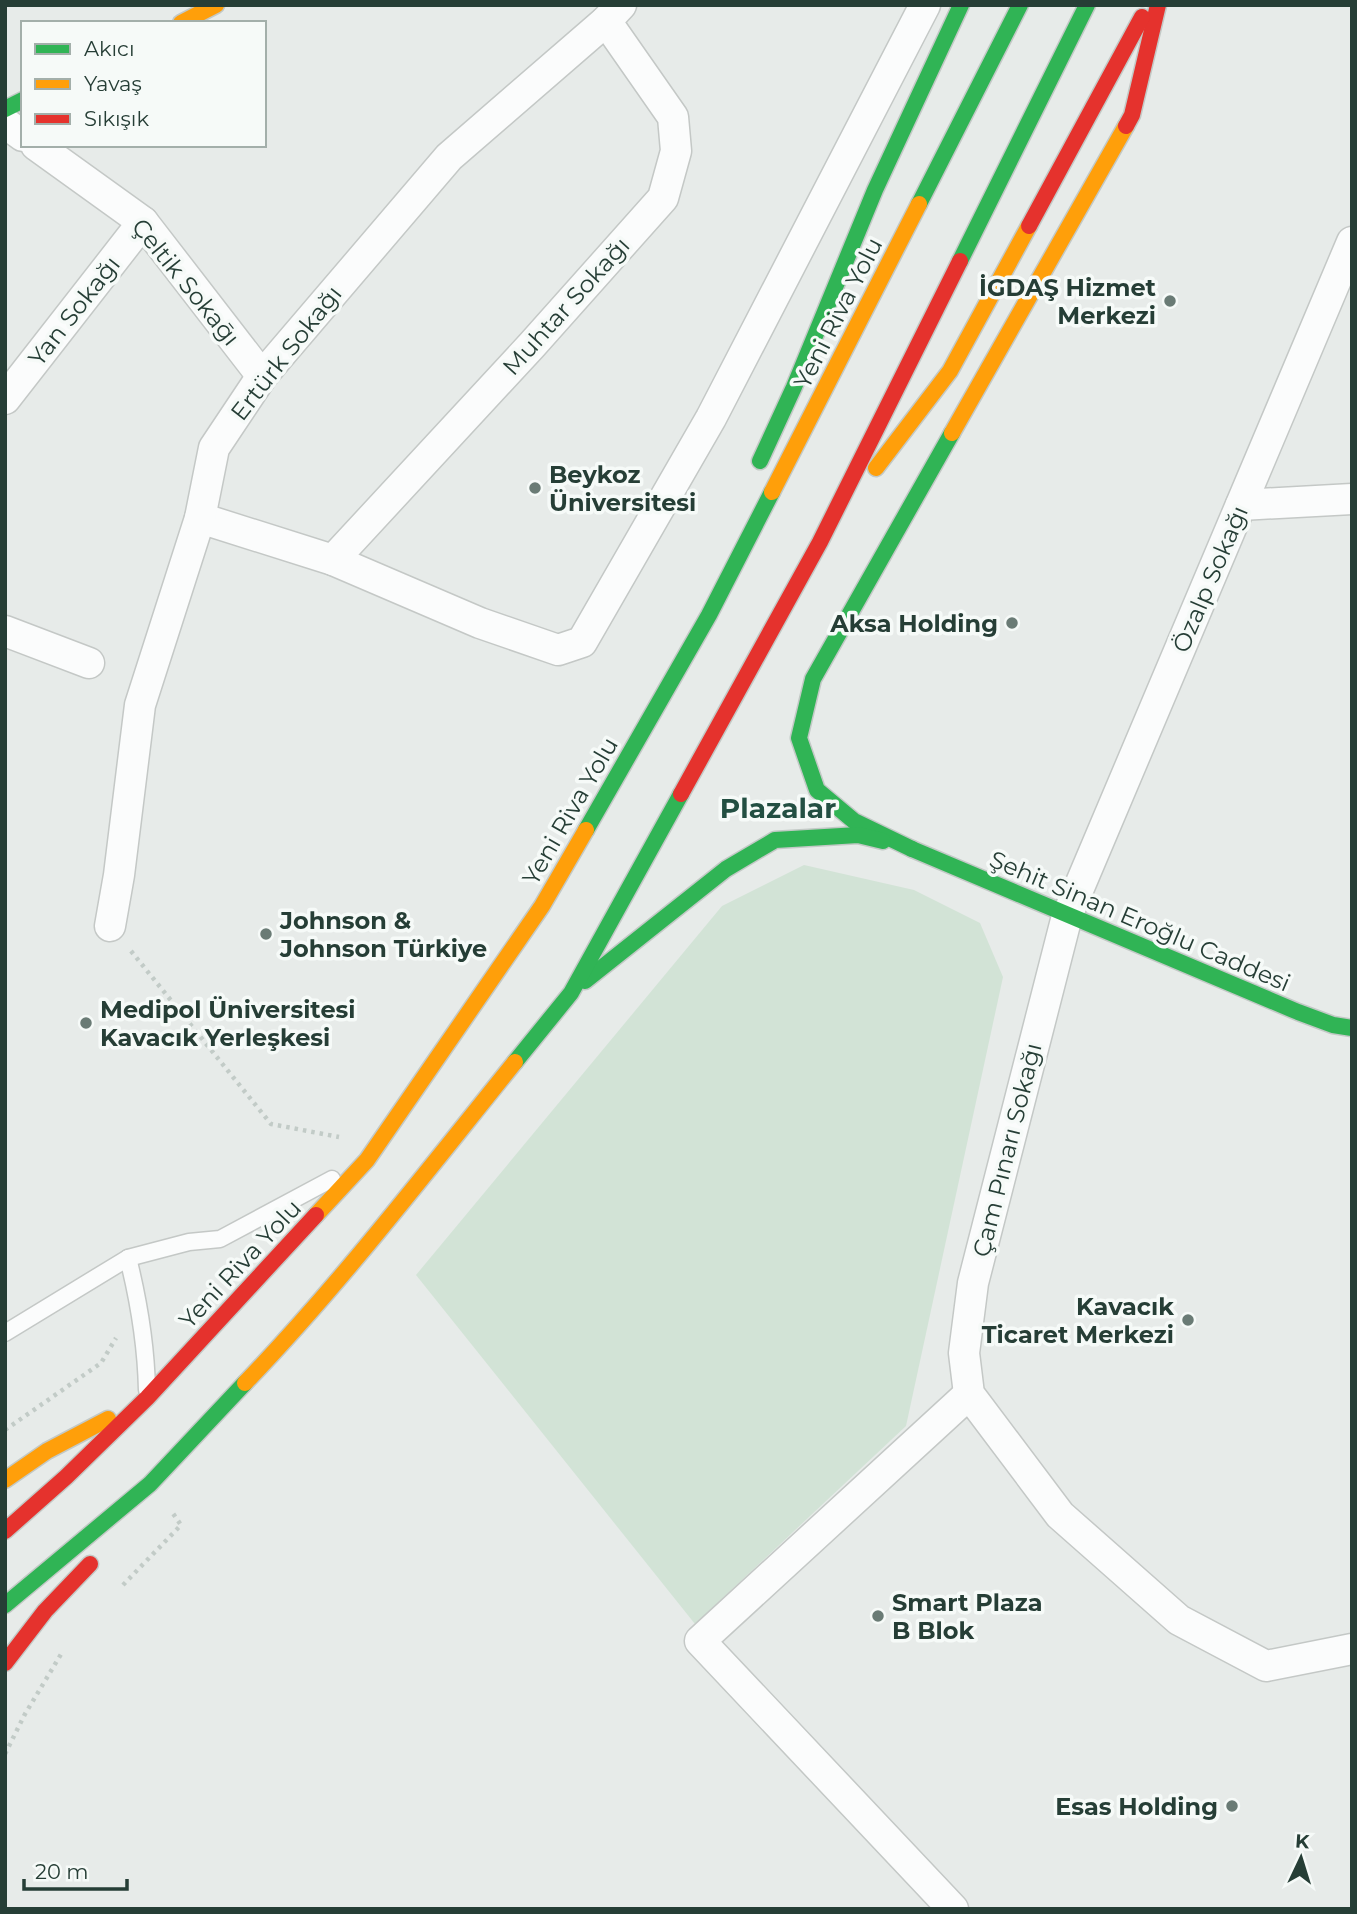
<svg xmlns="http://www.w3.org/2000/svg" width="1357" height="1914" viewBox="0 0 1357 1914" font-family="Montserrat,sans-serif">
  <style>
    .green { fill: #d2e3d6 }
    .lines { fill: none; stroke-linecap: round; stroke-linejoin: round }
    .lane-casing { stroke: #c4c8c6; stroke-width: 19 }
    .street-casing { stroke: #c4c8c6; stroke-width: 33 }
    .fast-casing { stroke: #c3c9c6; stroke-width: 19 }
    .slow-casing { stroke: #c3c9c6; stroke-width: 19 }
    .jam-casing { stroke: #c3c9c6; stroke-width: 19 }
    .path { stroke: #c2cbc7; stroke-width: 4.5; stroke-dasharray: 3.5 5; stroke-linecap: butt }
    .lane { stroke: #fbfcfc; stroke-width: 16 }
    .street { stroke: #fbfcfc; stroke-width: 30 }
    .fast { stroke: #30b455; stroke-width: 16 }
    .slow { stroke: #ff9f0a; stroke-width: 16 }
    .jam { stroke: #e5322d; stroke-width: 16 }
    .poi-dot { fill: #6a7b75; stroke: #f6faf8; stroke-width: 2.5 }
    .labels { text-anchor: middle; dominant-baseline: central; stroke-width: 7; stroke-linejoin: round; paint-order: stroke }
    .street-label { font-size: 24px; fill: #263e36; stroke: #f6faf8 }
    .poi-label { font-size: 24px; font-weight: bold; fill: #263e36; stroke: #f6faf8; text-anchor: end }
    .quarter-label { font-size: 28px; font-weight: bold; fill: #234f42; stroke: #f6faf8 }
  </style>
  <rect width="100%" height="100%" fill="#e7ebe9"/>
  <polygon class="green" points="804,865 914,890 980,923 1003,977 906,1426 695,1624 416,1275 722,906"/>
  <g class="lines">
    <g class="lane-casing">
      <g id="lane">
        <path d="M128,1258C139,1302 146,1345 147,1390"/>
        <polyline points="5,1333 128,1258 189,1242 220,1239 332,1179"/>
      </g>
    </g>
    <g class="street-casing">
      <g id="street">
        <polyline points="5,123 23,136"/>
        <polyline points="36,145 143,222 262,376"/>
        <polyline points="1352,242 1067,916 973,1283 964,1353 969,1394 1060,1515 1179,1620 1266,1666 1352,1649"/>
        <polyline points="5,399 143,222"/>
        <polyline points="1241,505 1352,499"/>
        <polyline points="200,518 333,560 480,623 558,650 582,642 711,418 925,5"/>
        <polyline points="333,560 532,345 663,198 676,151 673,117 606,21"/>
        <polyline points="5,631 89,663"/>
        <polyline points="110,926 119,875 140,705 200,518 214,448 262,376 449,157 606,21 621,5"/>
        <polyline points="953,1909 700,1641 969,1394"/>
      </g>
    </g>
    <g class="fast-casing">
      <g id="fast">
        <polyline points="5,109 23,100"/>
        <polyline points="919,204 1020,5"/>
        <polyline points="960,261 1087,5"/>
        <polyline points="760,461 794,387 875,190 961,5"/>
        <polyline points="586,830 709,615 772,492"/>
        <polyline points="912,849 1298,1012 1333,1025 1352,1028"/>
        <polyline points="912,849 854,821 817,790 799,738 813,679 952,433"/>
        <polyline points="585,981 726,869 775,840 858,835 883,841"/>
        <polyline points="515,1062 571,993 681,794"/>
        <polyline points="5,1605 150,1484 245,1383"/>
      </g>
    </g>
    <g class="slow-casing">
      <g id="slow">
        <polyline points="181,23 216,5"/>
        <polyline points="952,433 1126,126"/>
        <polyline points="876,468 950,371 1029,226"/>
        <polyline points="772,492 919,204"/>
        <polyline points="316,1215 367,1160 542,906 586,830"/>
        <path d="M245,1383C342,1282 427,1171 515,1062"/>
        <polyline points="5,1480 47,1451 108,1419"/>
      </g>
    </g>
    <g class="jam-casing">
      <g id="jam">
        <polyline points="1126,126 1132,115 1158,5"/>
        <polyline points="1029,226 1142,17"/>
        <polyline points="681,794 820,542 960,261"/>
        <polyline points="5,1531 66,1477 147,1398 316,1215"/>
        <polyline points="5,1663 45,1611 90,1564"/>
      </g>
    </g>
    <g class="path">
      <polyline points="131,951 271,1124 339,1137"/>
      <polyline points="5,1430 101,1363 116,1338"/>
      <polyline points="123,1585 181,1525 172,1512"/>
      <polyline points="5,1754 25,1714 63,1651"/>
    </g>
    <use href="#lane" class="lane"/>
    <use href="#street" class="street"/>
    <use href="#fast" class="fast"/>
    <use href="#slow" class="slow"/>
    <use href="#jam" class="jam"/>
  </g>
  <g class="poi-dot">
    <circle cx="1170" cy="301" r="7"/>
    <circle cx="535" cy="488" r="7"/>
    <circle cx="1012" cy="623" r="7"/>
    <circle cx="266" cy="934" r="7"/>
    <circle cx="86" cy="1023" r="7"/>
    <circle cx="1188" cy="1320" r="7"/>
    <circle cx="878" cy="1616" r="7"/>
    <circle cx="1232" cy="1806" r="7"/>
  </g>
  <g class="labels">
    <g class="street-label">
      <text transform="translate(186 282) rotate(51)">Çeltik Sokaḡı</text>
      <text transform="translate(566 306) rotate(-48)">Muhtar Sokağı</text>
      <text transform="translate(74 311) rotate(-52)">Yan Sokağı</text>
      <text transform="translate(838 313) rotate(-63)">Yeni Riva Yolu</text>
      <text transform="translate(286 353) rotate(-52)">Ertürk Sokağı</text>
      <text transform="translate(1210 579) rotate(-67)">Özalp Sokağı</text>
      <text transform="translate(570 811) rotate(-60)">Yeni Riva Yolu</text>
      <text transform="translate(1140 921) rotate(23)">Şehit Sinan Eroğlu Caddesi</text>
      <text transform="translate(1007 1150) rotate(-76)">Çam Pınarı Sokağı</text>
      <text transform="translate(240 1264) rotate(-47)">Yeni Riva Yolu</text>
    </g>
    <g class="poi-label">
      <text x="1156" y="287">İGDAŞ Hizmet<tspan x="1156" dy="28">Merkezi</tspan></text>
      <text x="549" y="474" text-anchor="start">Beykoz<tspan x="549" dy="28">Üniversitesi</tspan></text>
      <text x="998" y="623">Aksa Holding</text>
      <text x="280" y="920" text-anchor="start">Johnson &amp;<tspan x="280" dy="28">Johnson Türkiye</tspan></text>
      <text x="100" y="1009" text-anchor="start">Medipol Üniversitesi<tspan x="100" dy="28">Kavacık Yerleşkesi</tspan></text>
      <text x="1174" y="1306">Kavacık<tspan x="1174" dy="28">Ticaret Merkezi</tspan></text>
      <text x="892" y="1602" text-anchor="start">Smart Plaza<tspan x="892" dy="28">B Blok</tspan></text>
      <text x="1218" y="1806">Esas Holding</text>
    </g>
    <g class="quarter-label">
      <text x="778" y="808">Plazalar</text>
    </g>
  </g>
  <rect width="1357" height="1914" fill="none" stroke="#263e36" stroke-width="14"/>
  <rect x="21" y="21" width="245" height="126" fill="#f6faf8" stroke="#a3afaa" stroke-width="2"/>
  <rect x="35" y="44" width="35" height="10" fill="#30b455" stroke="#a3afaa" stroke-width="2"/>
  <text x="84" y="56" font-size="21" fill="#263e36">Akıcı</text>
  <rect x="35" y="79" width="35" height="10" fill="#ff9f0a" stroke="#a3afaa" stroke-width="2"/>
  <text x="84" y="91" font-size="21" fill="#263e36">Yavaş</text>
  <rect x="35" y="114" width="35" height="10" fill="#e5322d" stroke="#a3afaa" stroke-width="2"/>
  <text x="84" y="126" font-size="21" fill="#263e36">Sıkışık</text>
  <g transform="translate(1301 1858) rotate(4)" stroke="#f6faf8" stroke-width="5" paint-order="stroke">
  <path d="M0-5L12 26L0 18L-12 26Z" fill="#263e36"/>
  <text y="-10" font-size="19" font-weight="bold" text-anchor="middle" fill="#263e36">K</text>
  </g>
  <path d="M24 1879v10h103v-10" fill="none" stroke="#263e36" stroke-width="3.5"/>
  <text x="35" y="1879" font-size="21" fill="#263e36" stroke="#f6faf8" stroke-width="5" paint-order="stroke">20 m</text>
</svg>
